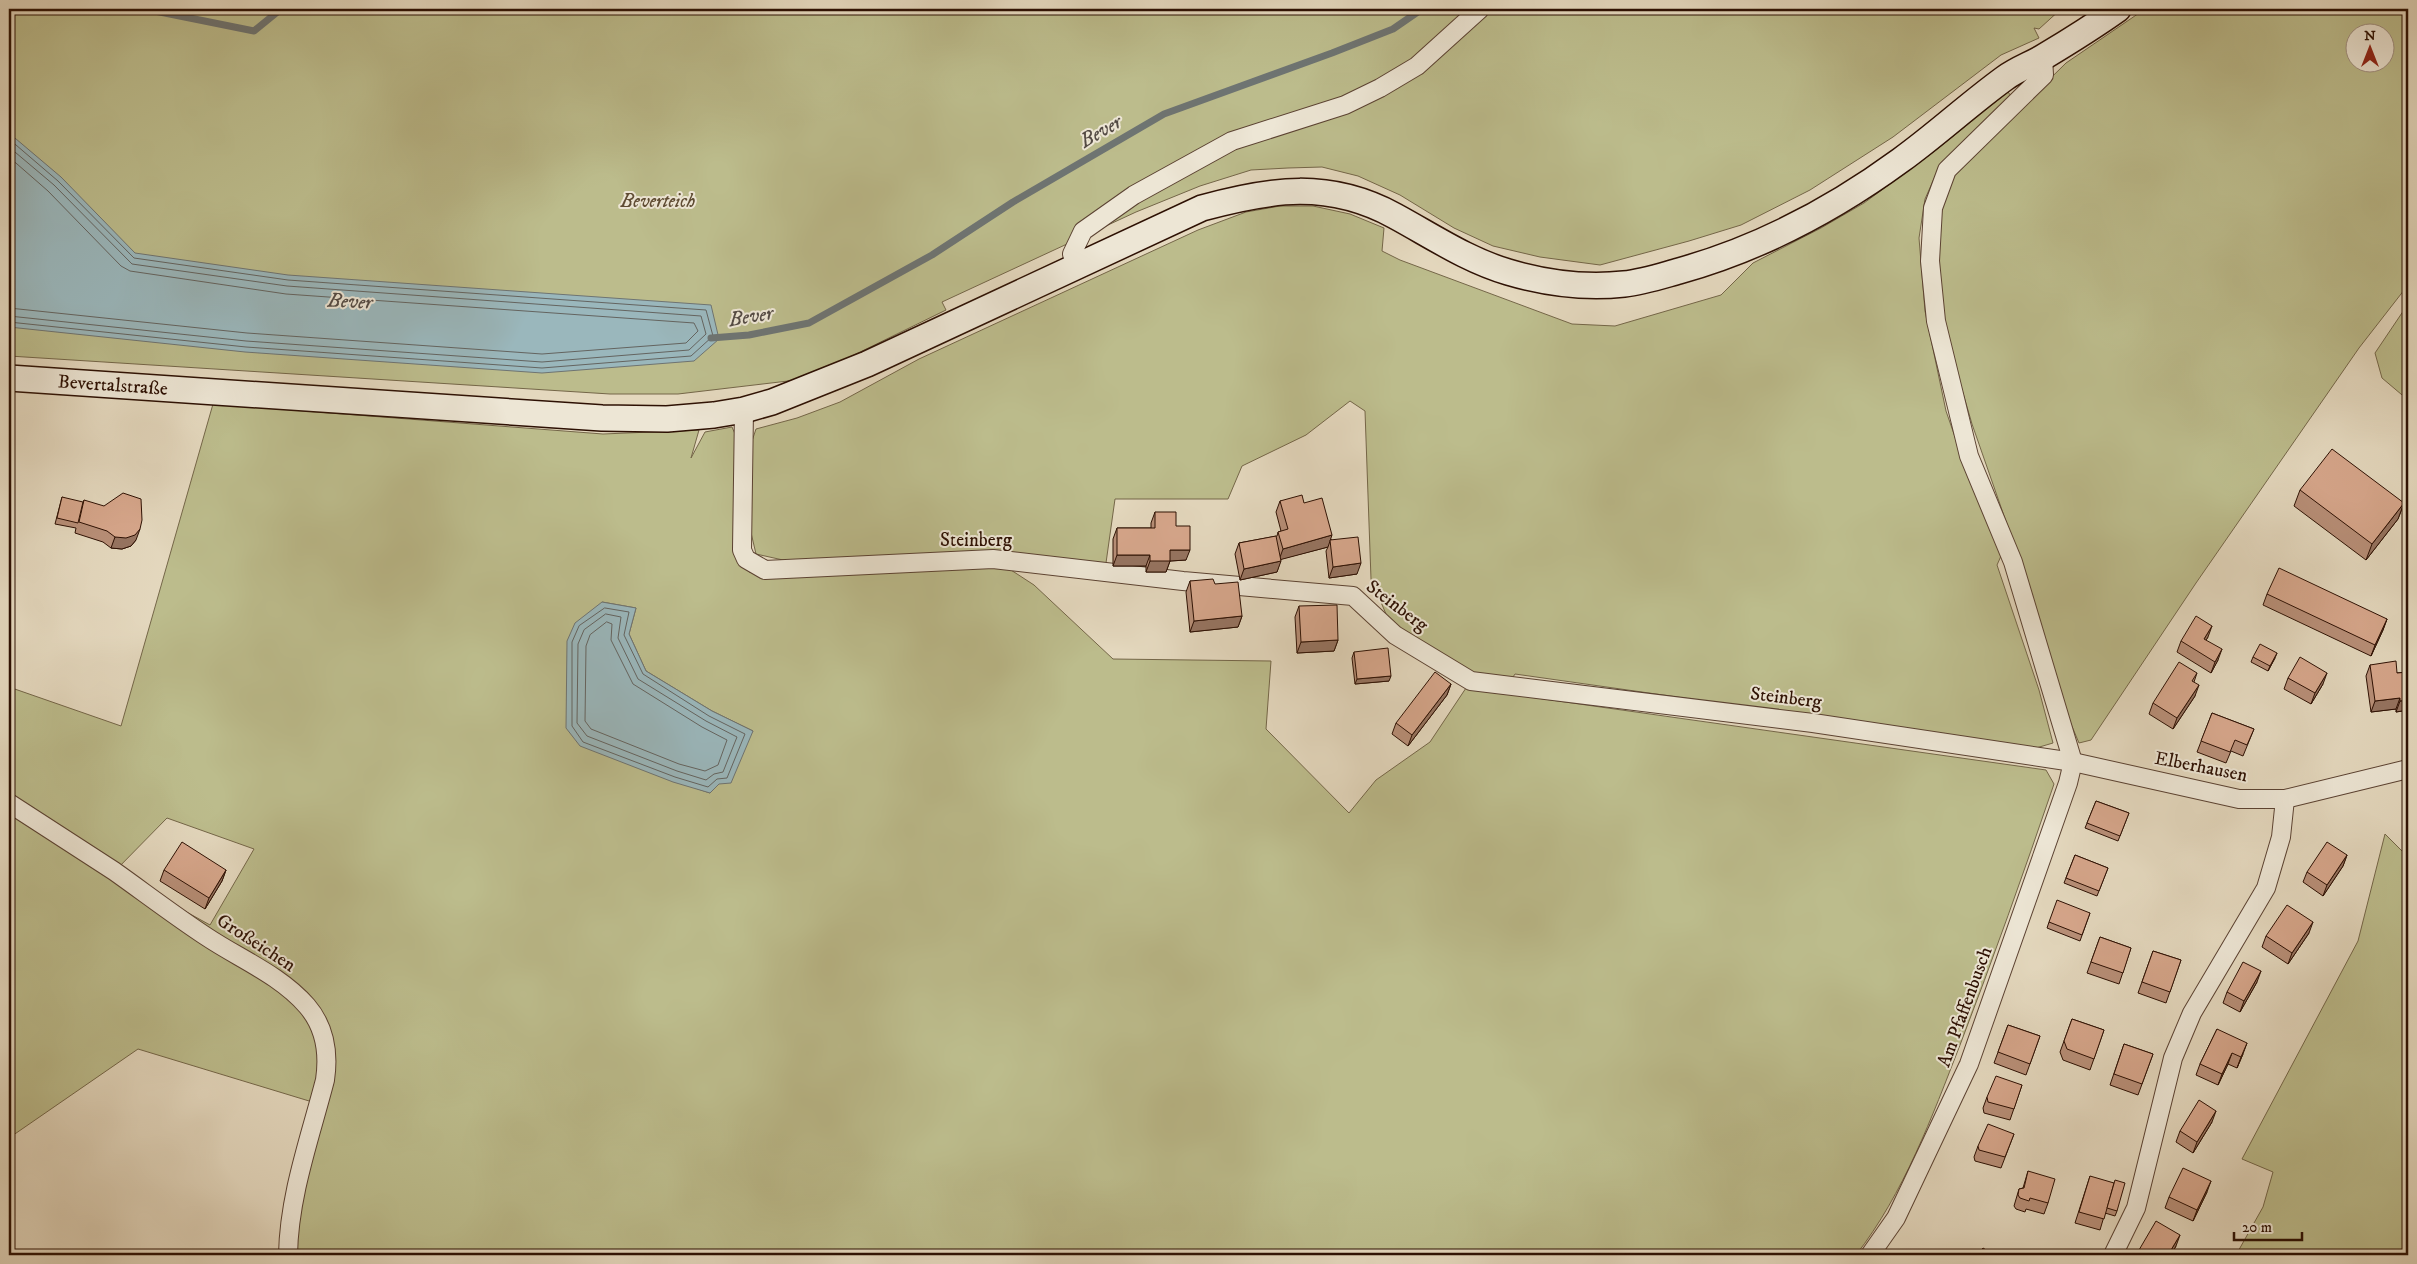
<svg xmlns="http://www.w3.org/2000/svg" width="2417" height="1264" viewBox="0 0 2417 1264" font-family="'IM FELL DW Pica',serif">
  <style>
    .green { fill: #bcbc8c; stroke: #746648; fill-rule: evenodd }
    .water { fill: #9ab7bc; stroke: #6e7472 }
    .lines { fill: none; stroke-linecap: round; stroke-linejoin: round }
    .shore { stroke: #646460; stroke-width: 1 }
    .stream { stroke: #6e7472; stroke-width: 7 }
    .street-casing { stroke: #5b4232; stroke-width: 20 }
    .secondary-casing { stroke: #2d1003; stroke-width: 28 }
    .street { stroke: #ede6d5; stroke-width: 18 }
    .secondary { stroke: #ede6d5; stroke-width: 25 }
    .wall { fill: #b88f78; stroke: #2d1003 }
    .shaded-wall { fill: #967461; stroke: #2d1003 }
    .building { fill: #d6a68b; stroke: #2d1003 }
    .labels { text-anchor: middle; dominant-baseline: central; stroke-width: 4; stroke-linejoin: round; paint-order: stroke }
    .park-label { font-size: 19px; font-style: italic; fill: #5f4c33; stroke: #ede6d5 }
    .street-label { font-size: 19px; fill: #2d1003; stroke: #ede6d5 }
    .water-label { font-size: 20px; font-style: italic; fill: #534a44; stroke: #ede6d5 }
  </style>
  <rect width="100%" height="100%" fill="#e4d8be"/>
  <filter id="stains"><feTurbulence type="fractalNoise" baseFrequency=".004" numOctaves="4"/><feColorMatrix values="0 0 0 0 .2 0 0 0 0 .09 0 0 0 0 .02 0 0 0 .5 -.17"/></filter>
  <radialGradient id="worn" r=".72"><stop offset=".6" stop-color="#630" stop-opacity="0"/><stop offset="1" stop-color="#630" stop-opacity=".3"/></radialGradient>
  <g class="green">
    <polygon points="9,9 1480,9 1454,44 1492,9 2061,9 2039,29 2034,28 2039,38 2001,55 1893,137 1810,190 1741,225 1689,241 1600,265 1540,257 1493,246 1454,228 1400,195 1358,176 1322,167 1288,168 1251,170 1200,186 1136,212 942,302 946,310 805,379 678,394 610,394 9,356"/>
    <path d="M2145,9H2408V285L2359,348L2196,583L2091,740L2079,743L2060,698L2010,533L1972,424L1942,321L1935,243L1942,202L1954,173L2066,63ZM2354,32H2384V62H2354Z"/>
    <path d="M2008,92L2011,96L1941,163L1925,199L1919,238L1925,311L1946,411L1972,486L2001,556L1997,565L2039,690L2053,743L2036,748L1515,674L1507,686L1471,681L1395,635L1371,579L1365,411L1350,401L1306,435L1242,466L1228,499H1115L1105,570L994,559L1034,585L1113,659L1271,661L1266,729L1349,813L1376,780L1430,742L1466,688L2046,770L2054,784C2024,872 1993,959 1960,1045C1932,1117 1904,1193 1856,1255H288L319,1104L138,1049L9,1138V687L121,726L213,404L603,434L699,430L691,458L705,432L732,427L738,441L736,553L749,572L783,578L849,564L783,560L756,554L749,524L752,441L756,429L797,418L840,402L919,359L1198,230L1246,212L1280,206H1313L1350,214L1384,228L1382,251L1400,260L1572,324L1615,326L1721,295L1753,263L1821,228L1864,203L1935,151ZM602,602L636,608L629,634L646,671L712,711L753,731L710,793L695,788ZM167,818L254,849L210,925L114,872Z"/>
    <polygon points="2408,304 2408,400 2382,378 2375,353"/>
    <polygon points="2385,834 2408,857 2408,1255 2236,1255 2263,1207 2273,1172 2242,1159 2358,941"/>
  </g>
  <g class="water">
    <polygon points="9,133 61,177 135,253 288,275 711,305 719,339 694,361 542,373 245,352 9,327"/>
    <polygon points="602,602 636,608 629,634 646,671 712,711 753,731 731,783 719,784 710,793 673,782 580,746 566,728 567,641 575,623"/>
  </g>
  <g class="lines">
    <g class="shore">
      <polyline points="9,139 58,181 134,258 288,280 706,310 713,336 691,356 542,368 246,347 9,322"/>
      <polyline points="9,147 54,185 132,264 287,286 701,316 706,334 689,350 542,362 246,341 9,316"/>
      <polyline points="9,157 48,191 121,266 130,271 286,294 694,323 698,331 686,343 542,354 247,333 9,308"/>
      <polygon points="605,608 629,612 624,635 643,674 709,716 745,734 727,778 717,779 708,787 675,777 583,742 572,726 572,642 579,626"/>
      <polygon points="606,614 621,617 618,638 638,679 706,721 737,737 723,772 714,774 706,780 677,771 587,736 577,723 578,644 584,630"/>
      <polygon points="607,622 612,624 611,640 633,684 702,727 727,740 718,765 705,771 679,764 591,729 585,721 586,646 590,635"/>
    </g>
    <g class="stream">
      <polyline points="145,9 254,31 281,9"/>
      <polyline points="711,338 749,335 809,323 932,255 1013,202 1164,114 1332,53 1393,29 1422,9"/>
    </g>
    <g class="street-casing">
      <g id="street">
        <polyline points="1076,268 1072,254 1083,231 1134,195 1232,141 1345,105 1380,88 1417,66 1480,9"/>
        <polyline points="744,410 742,550 746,559 765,570 993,559 1183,581 1353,596 1395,635 1471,681 1813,723 2073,762 2239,799 2285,799 2408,769"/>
        <path d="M9,803C44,826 79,848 114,871C145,893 175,916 207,937C240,959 280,975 307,1006C325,1027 329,1053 325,1080C310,1138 289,1195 288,1255"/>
        <polyline points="1870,1255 1896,1218 1969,1064 2068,783 2073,762 2013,562 1969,456 1936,321 1930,261 1933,208 1947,170 2044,75 2043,57"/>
        <polyline points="2113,1255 2136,1208 2173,1058 2192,1013 2266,888 2281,837 2285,799"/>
      </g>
    </g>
    <g class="secondary-casing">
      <g id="secondary">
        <path id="s1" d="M9,378L602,418L667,419L714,415L744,410L772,402L867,364L1202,208C1271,189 1329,180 1395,216C1432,236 1467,260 1508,272C1545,283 1586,288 1624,284C1643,282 1661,276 1679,271C1758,249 1834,209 1901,160C1937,134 1969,104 2005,78C2017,69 2032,64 2045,56C2070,41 2094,26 2118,9"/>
      </g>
    </g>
    <use href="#street" class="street"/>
    <use href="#secondary" class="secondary"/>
  </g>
  <g class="wall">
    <polygon points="2300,490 2404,503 2398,519 2366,560 2294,506"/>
    <polygon points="62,497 82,506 84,500 136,540 131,546 122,549 111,548 103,542 75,533 76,528 55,524"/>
    <polygon points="1280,501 1304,503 1357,574 1329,578 1326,551 1328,547 1281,559 1277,572 1240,580 1235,554 1239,543 1277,536 1278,532 1281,531 1276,512"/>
    <polygon points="1155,512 1176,526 1186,560 1170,561 1166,572 1146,572 1146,566 1113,566 1113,539 1117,528 1151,528 1151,523"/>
    <polygon points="1190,581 1215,584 1242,616 1238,627 1190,632 1186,592"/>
    <polygon points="2408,593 2408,616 2403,616"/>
    <polygon points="2267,594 2387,619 2383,630 2371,656 2263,605"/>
    <polygon points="1299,606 1338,640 1334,651 1297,653 1295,617"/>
    <polygon points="2208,637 2206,640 2218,660 2211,673 2177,652 2181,641"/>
    <polygon points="1354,652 1389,681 1355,684 1352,658"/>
    <polygon points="2253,657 2275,658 2268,671 2251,662"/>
    <polygon points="2370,665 2397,673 2408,672 2408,710 2396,712 2396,709 2371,712 2366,676"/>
    <polygon points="2197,673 2194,682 2195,696 2173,729 2149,714 2153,703"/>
    <polygon points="2288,678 2323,684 2311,704 2284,689"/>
    <polygon points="1451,684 1447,695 1408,746 1392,734 1396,723"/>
    <polygon points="2212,713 2254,729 2243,756 2231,751 2226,763 2197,752"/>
    <polygon points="2096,801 2129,813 2118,841 2085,828"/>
    <polygon points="2075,855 2108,868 2097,896 2064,883"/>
    <polygon points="2347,855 2343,866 2323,896 2303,882 2307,872"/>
    <polygon points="164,870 226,870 222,881 205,909 160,881"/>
    <polygon points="2090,913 2080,941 2047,928 2049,922"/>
    <polygon points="2309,933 2288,964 2262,947 2266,936"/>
    <polygon points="2100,937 2131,948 2119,984 2087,973"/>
    <polygon points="2153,951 2181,960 2166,1003 2138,993"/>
    <polygon points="2257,982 2240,1012 2223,1003 2227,992"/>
    <polygon points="2072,1019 2104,1030 2090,1070 2063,1060 2060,1052"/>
    <polygon points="2008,1025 2040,1036 2026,1075 1994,1063"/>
    <polygon points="2217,1029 2243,1054 2237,1068 2228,1064 2218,1085 2196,1075 2200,1064"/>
    <polygon points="2124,1044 2153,1054 2138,1095 2110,1085"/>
    <polygon points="2022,1085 2010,1120 1984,1113 1983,1108 1987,1097"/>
    <polygon points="2212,1122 2193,1153 2176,1142 2180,1131"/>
    <polygon points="2014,1134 2001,1168 1975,1161 1974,1157 1978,1146"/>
    <polygon points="2028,1171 2048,1203 2044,1214 2026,1209 2025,1212 2016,1209 2014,1206 2019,1189 2023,1188"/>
    <polygon points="2090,1176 2117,1211 2115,1216 2105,1213 2100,1230 2075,1223"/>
    <polygon points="2207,1192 2193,1221 2165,1208 2169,1197"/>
    <polygon points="2176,1246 2171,1255 2137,1255 2139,1250"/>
  </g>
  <g class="shaded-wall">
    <polygon points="2404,503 2398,519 2366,560 2372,544"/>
    <polygon points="140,529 136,540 131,546 122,549 111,548 115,537"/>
    <polygon points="1332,535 1328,547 1279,560 1283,549"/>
    <polygon points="1170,550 1190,550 1186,560 1170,561 1166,572 1146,572 1150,561"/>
    <polygon points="1117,555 1150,555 1146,566 1113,566"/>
    <polygon points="1281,561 1277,572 1240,580 1244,569"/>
    <polygon points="1361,563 1357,574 1329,578 1333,567"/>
    <polygon points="1242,616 1238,627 1190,632 1194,621"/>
    <polygon points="2387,619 2383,630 2371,656 2375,645"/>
    <polygon points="2212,626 2208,637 2200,650 2204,639"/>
    <polygon points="1338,640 1334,651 1297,653 1301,642"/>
    <polygon points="2222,649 2218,660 2211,673 2215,662"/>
    <polygon points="2277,653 2275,658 2268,671 2270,666"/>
    <polygon points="2327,673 2323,684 2311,704 2315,693"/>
    <polygon points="1391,676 1389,681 1355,684 1357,679"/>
    <polygon points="1451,684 1447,695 1408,746 1412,735"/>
    <polygon points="2199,685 2195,696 2173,729 2177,718"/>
    <polygon points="2400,698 2396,709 2371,712 2375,701"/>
    <polygon points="2408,700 2408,710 2396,712 2400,701"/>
    <polygon points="2347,855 2343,866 2323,896 2327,885"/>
    <polygon points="226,870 222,881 205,909 209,898"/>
    <polygon points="2313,922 2309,933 2288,964 2292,953"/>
    <polygon points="2261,971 2257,982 2240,1012 2244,1001"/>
    <polygon points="2247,1043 2243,1054 2237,1068 2241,1057"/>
    <polygon points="2232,1053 2228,1064 2218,1085 2222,1074"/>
    <polygon points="2216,1111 2212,1122 2193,1153 2197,1142"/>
    <polygon points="2211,1181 2207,1192 2193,1221 2197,1210"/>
    <polygon points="2180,1235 2176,1246 2171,1255 2168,1255"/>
  </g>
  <g class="building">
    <polygon points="2332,449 2404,503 2372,544 2300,490"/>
    <polygon points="123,493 141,499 142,520 140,529 135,535 126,538 115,537 107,531 79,522 84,500 104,506"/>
    <polygon points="1302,495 1304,503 1322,498 1332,535 1283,549 1278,532 1288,529 1280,501"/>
    <polygon points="62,497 83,502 78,523 57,518"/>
    <polygon points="1155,512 1176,512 1176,526 1190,526 1190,550 1170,550 1170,561 1150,561 1150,555 1117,555 1117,528 1155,528"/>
    <polygon points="1276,536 1281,561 1244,569 1239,543"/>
    <polygon points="1358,537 1361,563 1333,567 1330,540"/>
    <polygon points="2279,568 2387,619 2375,645 2267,594"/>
    <polygon points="1213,579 1215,584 1238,582 1242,616 1194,621 1190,581"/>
    <polygon points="1337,605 1338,640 1301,642 1299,606"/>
    <polygon points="2196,616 2212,626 2204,639 2222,649 2215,662 2181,641"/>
    <polygon points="2260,644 2277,653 2270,666 2253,657"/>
    <polygon points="1388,648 1391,676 1357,679 1354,652"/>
    <polygon points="2300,657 2327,673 2315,693 2288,678"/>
    <polygon points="2396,661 2397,673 2408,672 2408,700 2400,701 2400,698 2375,701 2370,665"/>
    <polygon points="2179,662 2197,673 2192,681 2199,685 2177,718 2153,703"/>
    <polygon points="1435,672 1451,684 1412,735 1396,723"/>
    <polygon points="2212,713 2254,729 2247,745 2235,740 2230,752 2201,741"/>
    <polygon points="2096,801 2129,813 2120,836 2087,823"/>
    <polygon points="182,842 226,870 209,898 164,870"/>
    <polygon points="2327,842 2347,855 2327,885 2307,872"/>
    <polygon points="2075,855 2108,868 2099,891 2066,878"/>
    <polygon points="2057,900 2090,913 2082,935 2049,922"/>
    <polygon points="2287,905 2313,922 2292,953 2266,936"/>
    <polygon points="2100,937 2131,948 2123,973 2091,962"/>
    <polygon points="2153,951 2181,960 2170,992 2142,982"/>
    <polygon points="2243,962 2261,971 2244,1001 2227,992"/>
    <polygon points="2072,1019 2104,1030 2094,1059 2067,1049 2064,1041"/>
    <polygon points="2008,1025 2040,1036 2030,1064 1998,1052"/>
    <polygon points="2217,1029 2247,1043 2241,1057 2232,1053 2222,1074 2200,1064"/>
    <polygon points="2124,1044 2153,1054 2142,1084 2114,1074"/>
    <polygon points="1996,1076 2022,1085 2014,1109 1988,1102 1987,1097"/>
    <polygon points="2199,1100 2216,1111 2197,1142 2180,1131"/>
    <polygon points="1988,1124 2014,1134 2005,1157 1979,1150 1978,1146"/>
    <polygon points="2183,1168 2211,1181 2197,1210 2169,1197"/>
    <polygon points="2028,1171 2055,1179 2048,1203 2030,1198 2029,1201 2020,1198 2018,1195 2019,1189 2024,1188"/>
    <polygon points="2090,1176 2114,1183 2104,1219 2079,1212"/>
    <polygon points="2115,1180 2125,1183 2117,1211 2107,1208"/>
    <polygon points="2156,1221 2180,1235 2168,1255 2149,1255 2139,1250"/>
    <polygon points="1983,1248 1994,1255 1977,1255"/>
    <polygon points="1903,1250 1910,1255 1900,1255"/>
  </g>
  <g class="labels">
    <g class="park-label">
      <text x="658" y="201">Beverteich</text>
    </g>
    <g class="street-label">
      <text stroke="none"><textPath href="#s1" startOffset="104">Bevertalstraße</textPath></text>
      <text x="976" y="540">Steinberg</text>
      <text transform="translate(1397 606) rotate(37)">Steinberg</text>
      <text transform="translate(1786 698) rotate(7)">Steinberg</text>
      <text transform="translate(2201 767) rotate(11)">Elberhausen</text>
      <text transform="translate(256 943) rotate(33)">Großeichen</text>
      <text transform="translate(1965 1007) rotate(-70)">Am Pfaffenbusch</text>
    </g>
    <g class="water-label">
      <text transform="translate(1101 132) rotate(-30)">Bever</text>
      <text transform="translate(350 302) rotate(3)">Bever</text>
      <text transform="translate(751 317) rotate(-9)">Bever</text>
    </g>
  </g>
  <rect width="2417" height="1264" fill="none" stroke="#e4d8be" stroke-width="30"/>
  <rect x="10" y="10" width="2397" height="1244" fill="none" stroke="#2d1003" stroke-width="2.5"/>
  <rect x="15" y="15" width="2387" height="1234" fill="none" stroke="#2d1003"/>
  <g transform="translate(2370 48)"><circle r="24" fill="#ede6d5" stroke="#a09081"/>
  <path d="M0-4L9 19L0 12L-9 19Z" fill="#8f2418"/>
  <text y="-8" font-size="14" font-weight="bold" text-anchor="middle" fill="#2d1003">N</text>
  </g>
  <path d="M2234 1232v8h68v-8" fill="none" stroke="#2d1003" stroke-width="2.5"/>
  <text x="2242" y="1232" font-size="15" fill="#2d1003" stroke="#ede6d5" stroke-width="4" paint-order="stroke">20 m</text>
  <rect width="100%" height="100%" filter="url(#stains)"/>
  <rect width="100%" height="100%" fill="url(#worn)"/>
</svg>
